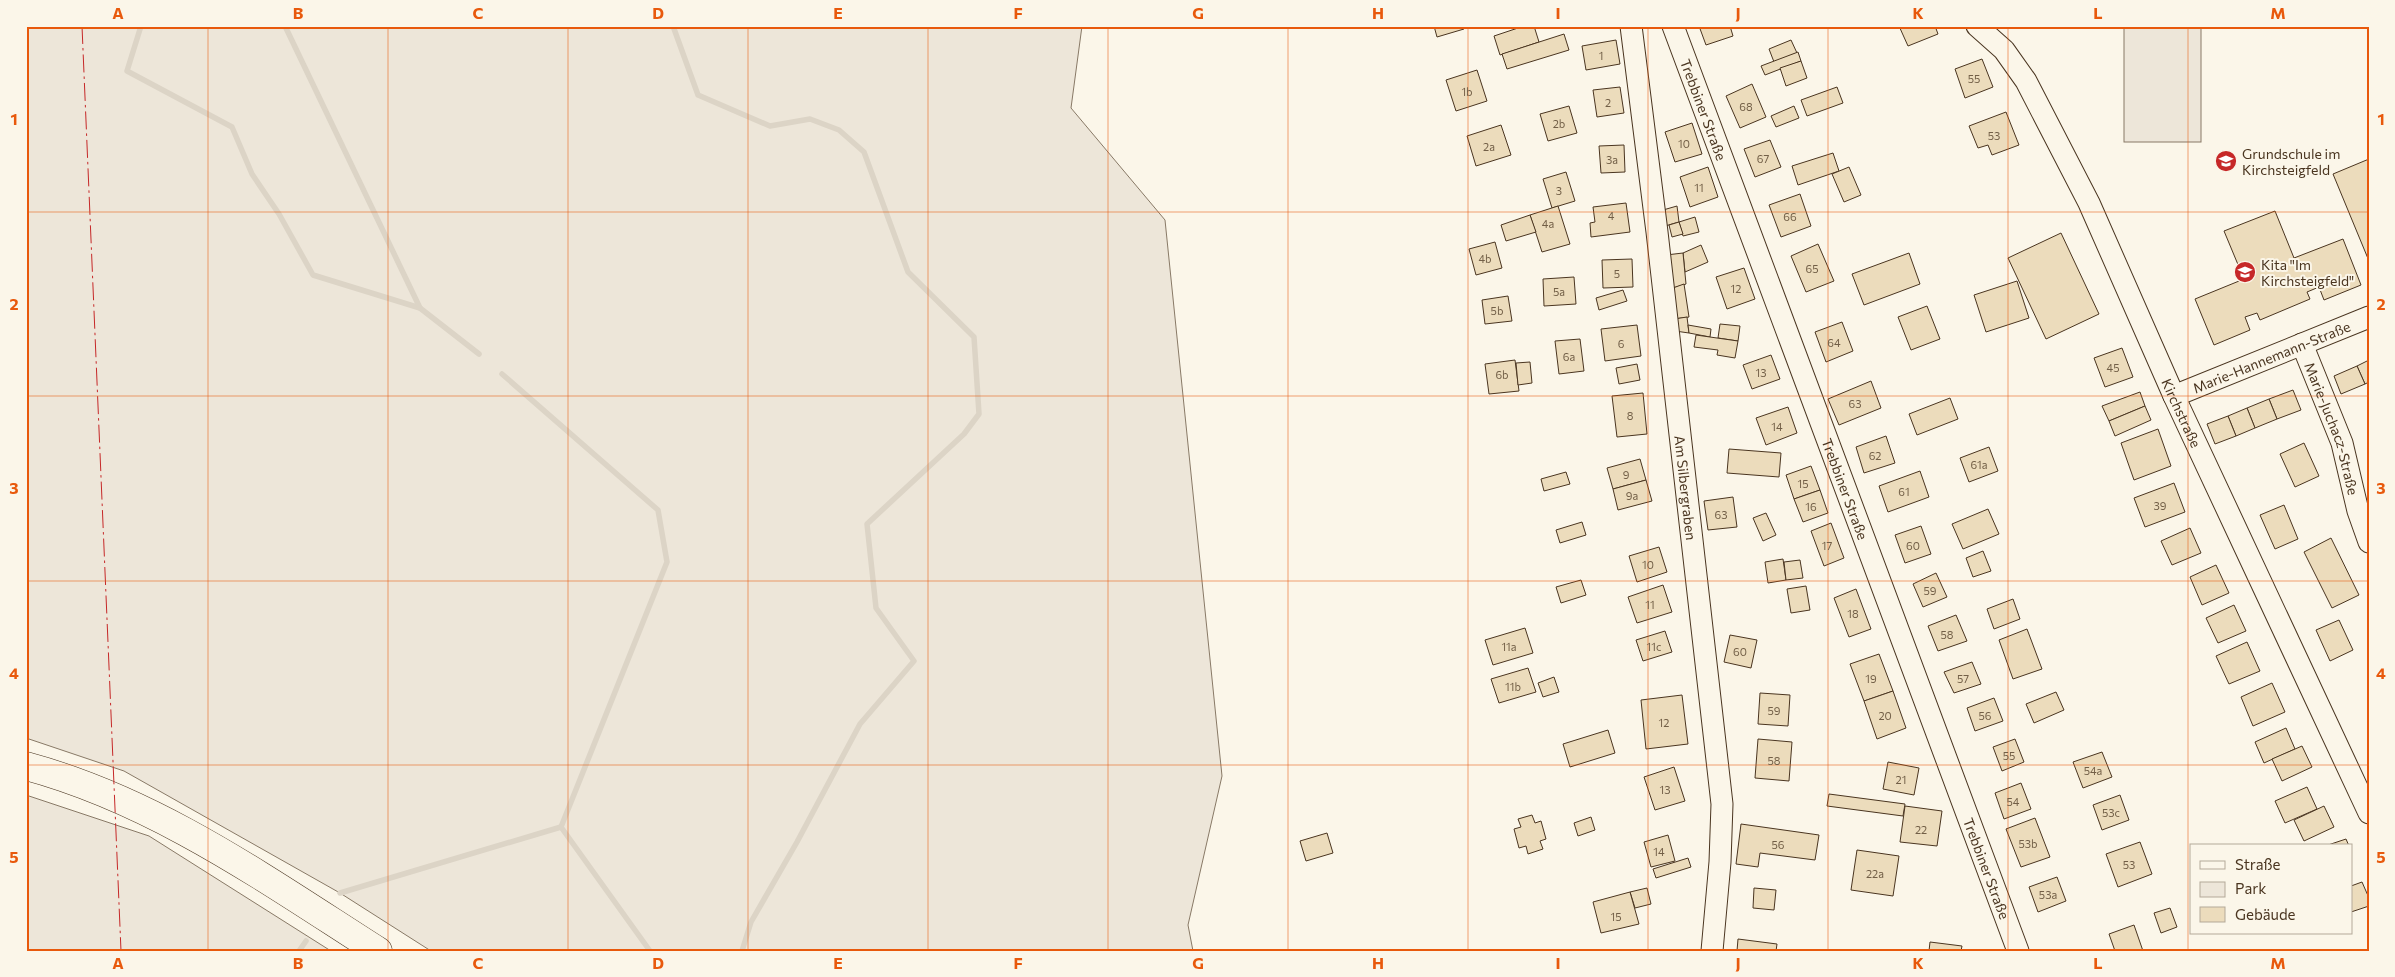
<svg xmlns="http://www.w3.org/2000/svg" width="2395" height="977" viewBox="0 0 2395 977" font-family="Commissioner,sans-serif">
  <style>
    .green { fill: #ede6d9; stroke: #887966 }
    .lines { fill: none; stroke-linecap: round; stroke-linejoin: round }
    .stream { stroke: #dcd4c6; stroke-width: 5.5 }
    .building { fill: #ecdcbc; stroke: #4a3520 }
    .minor-casing { stroke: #4a3520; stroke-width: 23 }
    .major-casing { stroke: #4a3520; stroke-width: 29 }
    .minor { stroke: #fbf6e9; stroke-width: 21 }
    .major { stroke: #fbf6e9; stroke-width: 28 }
    .power { stroke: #c62828; stroke-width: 1; stroke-dasharray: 18 4 2.5 4; stroke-linecap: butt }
    .grid { fill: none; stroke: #e8590c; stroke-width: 1; stroke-opacity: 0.55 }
    .labels { text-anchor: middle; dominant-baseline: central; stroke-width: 4; stroke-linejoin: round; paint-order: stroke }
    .number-label { font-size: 11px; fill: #725f47 }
    .street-label { font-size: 14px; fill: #4a3520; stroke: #fbf6e9 }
    .poi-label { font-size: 14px; fill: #4a3520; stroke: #fbf6e9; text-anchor: start }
    .neatline { fill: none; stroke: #e8590c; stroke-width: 2 }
    .grid-label { font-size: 16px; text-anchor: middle; font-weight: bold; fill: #e8590c }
  </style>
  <rect width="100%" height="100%" fill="#fbf6e9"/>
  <g class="green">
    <polygon points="26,26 1082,26 1071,108 1165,220 1222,776 1188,925 1193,951 431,951 340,893 124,771 26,738"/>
    <rect x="2124" y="26" width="77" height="116"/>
    <polygon points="26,795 149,836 331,951 26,951"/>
  </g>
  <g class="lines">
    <g class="stream">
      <polyline points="141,26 127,71 232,127 252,174 279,214 313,275 420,308"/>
      <polyline points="285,26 420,308 479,354"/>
      <polyline points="673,26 698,95 770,126 810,119 839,130 864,152 908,272 974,337 979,414 964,434 867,524 876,608 914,661 860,724 797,842 751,922 742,951"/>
      <polyline points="502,374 658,510 667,562 561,827 650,951"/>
      <polyline points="340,893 561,827"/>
      <polyline points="299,951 306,941"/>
    </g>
  </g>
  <g class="building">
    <polygon points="1434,26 1464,26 1464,29 1437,37"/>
    <polygon points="1524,26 1534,26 1539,42 1500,55 1494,36"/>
    <polygon points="1699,26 1730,26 1733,36 1706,45"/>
    <polygon points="1899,26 1935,26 1938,34 1908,46"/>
    <polygon points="1564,34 1569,50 1507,69 1502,54"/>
    <polygon points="1616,40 1620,64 1586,70 1582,46"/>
    <polygon points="1791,40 1797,53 1774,62 1769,49"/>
    <polygon points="1798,52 1801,61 1765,75 1761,66"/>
    <polygon points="1982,59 1993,87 1965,98 1955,69"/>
    <polygon points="1801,61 1807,78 1786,86 1780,68"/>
    <polygon points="1477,70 1487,101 1456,111 1446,80"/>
    <polygon points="1752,84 1766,117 1740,128 1726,96"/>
    <polygon points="1620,87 1624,113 1597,117 1593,90"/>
    <polygon points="1837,87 1843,103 1807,116 1801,100"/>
    <polygon points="1569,106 1577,133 1548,141 1540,114"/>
    <polygon points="1794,106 1799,118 1776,127 1771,116"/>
    <polygon points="2006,112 2019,145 1992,155 1988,145 1978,148 1969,126"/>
    <polygon points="1692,123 1702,154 1675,162 1665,132"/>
    <polygon points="1501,125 1511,155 1476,166 1467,136"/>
    <polygon points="1770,140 1781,167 1755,177 1744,149"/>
    <polygon points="1624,145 1625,172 1601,173 1599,146"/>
    <polygon points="1833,153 1839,171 1798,185 1792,166"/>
    <polygon points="2369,159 2369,261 2333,174"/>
    <polygon points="1708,167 1718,197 1690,207 1680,177"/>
    <polygon points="1849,167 1861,195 1844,202 1832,174"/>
    <polygon points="1566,172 1575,201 1552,208 1543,179"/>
    <polygon points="1800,194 1811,226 1781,237 1769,205"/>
    <polygon points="1626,203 1630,232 1591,237 1590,223 1595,222 1593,207"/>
    <polygon points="1558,206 1570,244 1542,252 1530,215"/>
    <polygon points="1677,206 1679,222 1665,226 1663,210"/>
    <polygon points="2275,211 2294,258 2343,239 2361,285 2324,300 2319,287 2307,292 2310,299 2260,320 2257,313 2245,317 2250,330 2214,345 2195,299 2244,279 2224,231"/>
    <polygon points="1530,215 1536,232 1506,241 1501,225"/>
    <polygon points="1695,217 1699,232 1683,236 1679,222"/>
    <polygon points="1679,222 1683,234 1672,237 1669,225"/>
    <polygon points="2061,233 2099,314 2046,339 2008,258"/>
    <polygon points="1495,242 1502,268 1476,275 1469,249"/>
    <polygon points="1818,244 1834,281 1806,292 1791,256"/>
    <polygon points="1701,245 1708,262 1685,272 1683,253"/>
    <polygon points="1683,253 1686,284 1670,289 1666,255"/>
    <polygon points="1909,253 1920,284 1864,305 1852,274"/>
    <polygon points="1632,259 1633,287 1603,288 1602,260"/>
    <polygon points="1744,268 1755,299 1727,309 1716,277"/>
    <polygon points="1574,277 1576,304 1544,306 1543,279"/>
    <polygon points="2017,281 2029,318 1986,332 1974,295"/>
    <polygon points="1684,284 1689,317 1674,319 1670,289"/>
    <polygon points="1623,290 1627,301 1599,310 1596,298"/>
    <polygon points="1508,296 1512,321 1485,324 1482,300"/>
    <polygon points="1927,306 1940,339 1911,350 1898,317"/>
    <polygon points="1687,317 1689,333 1675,331 1674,319"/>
    <polygon points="1842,322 1853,351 1826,362 1815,332"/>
    <polygon points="1720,324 1740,326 1738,341 1718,338"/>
    <polygon points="1637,325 1641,356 1605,361 1601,329"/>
    <polygon points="1688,325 1711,329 1710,337 1689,333"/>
    <polygon points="1696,335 1738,341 1735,358 1717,355 1718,350 1694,347"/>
    <polygon points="1580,339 1584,371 1559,374 1555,341"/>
    <polygon points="2122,348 2133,377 2105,387 2094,358"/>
    <polygon points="1771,355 1780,379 1752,389 1743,365"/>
    <polygon points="1515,360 1519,391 1489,394 1485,364"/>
    <polygon points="2369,360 2369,382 2365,384 2357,366"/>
    <polygon points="1530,362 1532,383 1518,385 1516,363"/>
    <polygon points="1637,364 1640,380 1619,384 1616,368"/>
    <polygon points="2357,366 2365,384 2341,394 2334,376"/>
    <polygon points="1871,381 1881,408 1839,425 1828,399"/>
    <polygon points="2293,390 2301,410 2277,419 2269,399"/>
    <polygon points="2140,392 2145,406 2109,421 2102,406"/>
    <polygon points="1643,393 1647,434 1617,437 1612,396"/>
    <polygon points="1950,398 1958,419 1917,435 1909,414"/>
    <polygon points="2269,399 2277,419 2255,428 2247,408"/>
    <polygon points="2145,406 2151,420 2115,436 2109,421"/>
    <polygon points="1788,407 1797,433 1766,445 1756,418"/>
    <polygon points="2247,408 2255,428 2236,436 2228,416"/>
    <polygon points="2228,416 2236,436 2215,444 2207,424"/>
    <polygon points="2158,429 2171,466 2134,480 2121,443"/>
    <polygon points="1886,436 1895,463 1864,473 1856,447"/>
    <polygon points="2304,443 2319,476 2295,487 2280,454"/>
    <polygon points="1989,447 1998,471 1969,482 1960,458"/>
    <polygon points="1729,449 1781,453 1779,477 1727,473"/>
    <polygon points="1640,459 1646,480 1613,489 1607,468"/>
    <polygon points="1811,466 1820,490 1794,499 1786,475"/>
    <polygon points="1920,471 1929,497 1888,512 1879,486"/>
    <polygon points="1566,472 1570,484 1544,491 1541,479"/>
    <polygon points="1646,480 1652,501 1618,510 1613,489"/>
    <polygon points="2174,483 2185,512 2145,527 2134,498"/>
    <polygon points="1820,490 1828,513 1803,522 1794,499"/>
    <polygon points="1733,497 1737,527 1708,530 1704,501"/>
    <polygon points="2284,505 2298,539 2275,549 2260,515"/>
    <polygon points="1988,509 1999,534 1963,549 1952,524"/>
    <polygon points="1766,513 1776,535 1763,541 1753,518"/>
    <polygon points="1582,522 1586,535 1560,543 1556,530"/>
    <polygon points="1831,523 1844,558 1824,566 1811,531"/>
    <polygon points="1921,526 1931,554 1905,563 1895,535"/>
    <polygon points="2190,528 2201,553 2172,565 2161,541"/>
    <polygon points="2331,538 2359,595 2332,608 2304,552"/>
    <polygon points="1659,547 1667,572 1637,582 1629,556"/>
    <polygon points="1983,551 1991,571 1973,577 1966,558"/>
    <polygon points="1783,559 1786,580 1768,583 1765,562"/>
    <polygon points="1800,560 1803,578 1786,580 1784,562"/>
    <polygon points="2216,565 2229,593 2202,605 2190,577"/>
    <polygon points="1936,573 1947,597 1923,607 1913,584"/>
    <polygon points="1581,580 1586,595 1561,603 1556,587"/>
    <polygon points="1663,585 1672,612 1637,623 1628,597"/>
    <polygon points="1806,586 1810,610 1791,613 1787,589"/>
    <polygon points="1856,589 1871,629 1849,637 1834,598"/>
    <polygon points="2013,599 2020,619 1994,629 1987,609"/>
    <polygon points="2234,605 2246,631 2218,643 2206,618"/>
    <polygon points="1956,615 1967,641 1938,651 1928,626"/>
    <polygon points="2339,620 2353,650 2330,661 2316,630"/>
    <polygon points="1525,628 1533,653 1493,665 1485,640"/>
    <polygon points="2027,629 2042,669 2013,679 1999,640"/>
    <polygon points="1665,631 1672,652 1643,661 1636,640"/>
    <polygon points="1730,635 1757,640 1751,668 1724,662"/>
    <polygon points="2247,642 2260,671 2229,684 2216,656"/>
    <polygon points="1879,654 1893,691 1864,701 1850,664"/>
    <polygon points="1972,662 1981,684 1954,693 1944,672"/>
    <polygon points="1528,668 1536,692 1499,703 1491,679"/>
    <polygon points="1554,677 1559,692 1543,697 1538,683"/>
    <polygon points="2272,683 2285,712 2253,726 2241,697"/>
    <polygon points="1893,691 1906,728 1877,739 1864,701"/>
    <polygon points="2056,692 2064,710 2034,723 2026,704"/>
    <polygon points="1760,693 1790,695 1788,726 1758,724"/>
    <polygon points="1682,695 1688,744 1646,749 1641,700"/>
    <polygon points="1994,698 2003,721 1975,731 1967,708"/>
    <polygon points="2286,728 2295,749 2264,763 2255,742"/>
    <polygon points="1608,730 1615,753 1570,767 1563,744"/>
    <polygon points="1758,739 1792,742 1789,781 1755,778"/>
    <polygon points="2015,739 2024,762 2002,771 1993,747"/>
    <polygon points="2302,746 2312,767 2282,781 2272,759"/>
    <polygon points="2102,752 2112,777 2083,788 2073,762"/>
    <polygon points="1888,762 1919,768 1914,795 1883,789"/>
    <polygon points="1674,767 1685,801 1655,810 1644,777"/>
    <polygon points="2021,783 2031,809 2004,819 1995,793"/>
    <polygon points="2307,787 2317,809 2285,823 2275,801"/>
    <polygon points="1829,794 1905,804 1903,816 1827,806"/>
    <polygon points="2120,795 2129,820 2102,830 2093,805"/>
    <polygon points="1905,806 1942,811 1937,846 1900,842"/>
    <polygon points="2324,806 2334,827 2304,841 2294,820"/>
    <polygon points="1532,815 1535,823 1541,821 1546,839 1540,841 1543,849 1528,854 1526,846 1519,848 1514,829 1521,827 1518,819"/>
    <polygon points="1591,817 1595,830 1578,836 1574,823"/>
    <polygon points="2035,818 2050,857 2021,867 2006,829"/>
    <polygon points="1741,824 1819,835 1815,860 1760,853 1758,867 1736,864"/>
    <polygon points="1327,833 1333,853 1306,861 1300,841"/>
    <polygon points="1668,835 1675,861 1651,867 1644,842"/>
    <polygon points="2346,839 2349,846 2325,846"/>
    <polygon points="2140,842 2152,874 2118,887 2106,854"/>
    <polygon points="1857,850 1899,856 1893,896 1851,890"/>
    <polygon points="1688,858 1691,867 1656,878 1653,869"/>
    <polygon points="2057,877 2066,901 2038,912 2029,887"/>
    <polygon points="2362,882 2369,898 2369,906 2351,912 2351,886"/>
    <polygon points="1647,888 1651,904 1635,908 1630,892"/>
    <polygon points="1754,888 1776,890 1774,910 1753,908"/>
    <polygon points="1630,892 1639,924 1601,933 1593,902"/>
    <polygon points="2170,908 2177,927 2161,933 2154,913"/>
    <polygon points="2134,925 2143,951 2115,951 2109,934"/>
    <polygon points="1738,939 1777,944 1776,951 1737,951"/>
    <polygon points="1930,942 1962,946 1961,951 1929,951"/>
  </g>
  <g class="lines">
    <g class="minor-casing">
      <g id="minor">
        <path id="s1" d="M1631,26L1657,232L1722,804L1720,862L1712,951"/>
        <path id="s2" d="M1673,26L2018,951"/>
        <path id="s3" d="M1977,26L2004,50L2026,81L2089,203L2174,396L2369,813"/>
        <path id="s4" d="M2302,344L2342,443L2358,511L2369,542"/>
        <path id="s5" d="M2174,396L2369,317"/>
      </g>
    </g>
    <g class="major-casing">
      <path id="major" d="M26,766C156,801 265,879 378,951"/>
    </g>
    <use href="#minor" class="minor"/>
    <use href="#major" class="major"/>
    <polyline class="power" points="82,26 121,951"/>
  </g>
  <path class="grid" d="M208,26V951M388,26V951M568,26V951M748,26V951M928,26V951M1108,26V951M1288,26V951M1468,26V951M1648,26V951M1828,26V951M2008,26V951M2188,26V951M26,212H2369M26,396H2369M26,581H2369M26,765H2369"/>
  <defs>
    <g id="school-disc" transform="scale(1.125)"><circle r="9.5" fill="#c62828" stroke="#fbf6e9"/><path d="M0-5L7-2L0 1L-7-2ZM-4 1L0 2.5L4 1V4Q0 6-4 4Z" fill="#fff"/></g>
  </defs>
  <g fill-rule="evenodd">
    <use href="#school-disc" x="2226" y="161"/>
    <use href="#school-disc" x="2245" y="272"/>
  </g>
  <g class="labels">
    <g class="number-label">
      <text x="1601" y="55">1</text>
      <text x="1974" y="78">55</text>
      <text x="1467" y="91">1b</text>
      <text x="1608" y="102">2</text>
      <text x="1746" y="106">68</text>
      <text x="1559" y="123">2b</text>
      <text x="1994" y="135">53</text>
      <text x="1684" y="143">10</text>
      <text x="1489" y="146">2a</text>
      <text x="1763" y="158">67</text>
      <text x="1612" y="159">3a</text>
      <text x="1699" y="187">11</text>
      <text x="1559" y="190">3</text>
      <text x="1611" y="215">4</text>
      <text x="1790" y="216">66</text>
      <text x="1548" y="223">4a</text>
      <text x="1485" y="258">4b</text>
      <text x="1812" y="268">65</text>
      <text x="1617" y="273">5</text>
      <text x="1736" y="288">12</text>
      <text x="1559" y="291">5a</text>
      <text x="1497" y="310">5b</text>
      <text x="1834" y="342">64</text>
      <text x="1621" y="343">6</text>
      <text x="1569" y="356">6a</text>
      <text x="2113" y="367">45</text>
      <text x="1761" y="372">13</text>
      <text x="1502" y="374">6b</text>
      <text x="1855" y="403">63</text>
      <text x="1630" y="415">8</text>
      <text x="1777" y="426">14</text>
      <text x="1875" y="455">62</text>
      <text x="1979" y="464">61a</text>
      <text x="1626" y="474">9</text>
      <text x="1803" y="483">15</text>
      <text x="1904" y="491">61</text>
      <text x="1632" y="495">9a</text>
      <text x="2160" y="505">39</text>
      <text x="1811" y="506">16</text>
      <text x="1721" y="514">63</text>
      <text x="1827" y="545">17</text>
      <text x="1913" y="545">60</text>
      <text x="1648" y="564">10</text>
      <text x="1930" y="590">59</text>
      <text x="1650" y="604">11</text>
      <text x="1853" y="613">18</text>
      <text x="1947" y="634">58</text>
      <text x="1509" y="646">11a</text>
      <text x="1654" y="646">11c</text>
      <text x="1740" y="651">60</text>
      <text x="1871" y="678">19</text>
      <text x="1963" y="678">57</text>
      <text x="1513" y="686">11b</text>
      <text x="1774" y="710">59</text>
      <text x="1885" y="715">20</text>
      <text x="1985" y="715">56</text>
      <text x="1664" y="722">12</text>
      <text x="2009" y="755">55</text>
      <text x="1774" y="760">58</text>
      <text x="2093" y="770">54a</text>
      <text x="1901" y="779">21</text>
      <text x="1665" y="789">13</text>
      <text x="2013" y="801">54</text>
      <text x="2111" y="812">53c</text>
      <text x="1921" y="829">22</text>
      <text x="2028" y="843">53b</text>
      <text x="1778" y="844">56</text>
      <text x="1659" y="851">14</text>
      <text x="2129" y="864">53</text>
      <text x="1875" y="873">22a</text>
      <text x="2048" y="894">53a</text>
      <text x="1616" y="916">15</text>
    </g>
    <g class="street-label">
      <text stroke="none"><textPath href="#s2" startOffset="89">Trebbiner Straße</textPath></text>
      <text stroke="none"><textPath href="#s5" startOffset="105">Marie-Hannemann-Straße</textPath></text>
      <text stroke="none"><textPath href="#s3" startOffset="441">Kirchstraße</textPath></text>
      <text stroke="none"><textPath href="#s4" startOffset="90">Marie-Juchacz-Straße</textPath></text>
      <text stroke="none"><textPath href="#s1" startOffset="465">Am Silbergraben</textPath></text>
      <text stroke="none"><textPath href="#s2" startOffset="494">Trebbiner Straße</textPath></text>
      <text stroke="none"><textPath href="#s2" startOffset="899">Trebbiner Straße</textPath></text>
    </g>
    <g class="poi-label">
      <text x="2242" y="153">Grundschule im<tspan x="2242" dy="16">Kirchsteigfeld</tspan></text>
      <text x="2261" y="264">Kita "Im<tspan x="2261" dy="16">Kirchsteigfeld"</tspan></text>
    </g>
  </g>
  <rect width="2395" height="977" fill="none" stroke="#fbf6e9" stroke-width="55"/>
  <rect x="2190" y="844" width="162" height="90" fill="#fbf6e9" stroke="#b4a999"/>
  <rect x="2200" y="861" width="25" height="8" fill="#fbf6e9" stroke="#b4a999"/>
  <text x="2235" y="870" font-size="15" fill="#4a3520">Straße</text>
  <rect x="2200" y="882" width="25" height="15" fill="#ede6d9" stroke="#b4a999"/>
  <text x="2235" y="894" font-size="15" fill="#4a3520">Park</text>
  <rect x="2200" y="907" width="25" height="15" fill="#ecdcbc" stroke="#b4a999"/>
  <text x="2235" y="920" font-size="15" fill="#4a3520">Gebäude</text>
  <rect x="28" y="28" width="2340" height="922" class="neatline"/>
  <g class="grid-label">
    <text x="118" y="19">A</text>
    <text x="298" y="19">B</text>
    <text x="478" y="19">C</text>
    <text x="658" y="19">D</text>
    <text x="838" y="19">E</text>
    <text x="1018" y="19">F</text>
    <text x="1198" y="19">G</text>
    <text x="1378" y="19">H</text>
    <text x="1558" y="19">I</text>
    <text x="1738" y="19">J</text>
    <text x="1918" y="19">K</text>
    <text x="2098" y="19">L</text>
    <text x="2278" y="19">M</text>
    <text x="14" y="125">1</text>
    <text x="2381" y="125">1</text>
    <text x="14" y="310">2</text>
    <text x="2381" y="310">2</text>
    <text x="14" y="494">3</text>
    <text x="2381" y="494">3</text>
    <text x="14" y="679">4</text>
    <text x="2381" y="679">4</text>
    <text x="14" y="863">5</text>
    <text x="2381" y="863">5</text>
    <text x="118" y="969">A</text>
    <text x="298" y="969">B</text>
    <text x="478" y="969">C</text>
    <text x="658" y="969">D</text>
    <text x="838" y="969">E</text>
    <text x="1018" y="969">F</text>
    <text x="1198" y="969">G</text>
    <text x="1378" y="969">H</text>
    <text x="1558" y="969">I</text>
    <text x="1738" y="969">J</text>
    <text x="1918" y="969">K</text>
    <text x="2098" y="969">L</text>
    <text x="2278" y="969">M</text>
  </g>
</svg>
